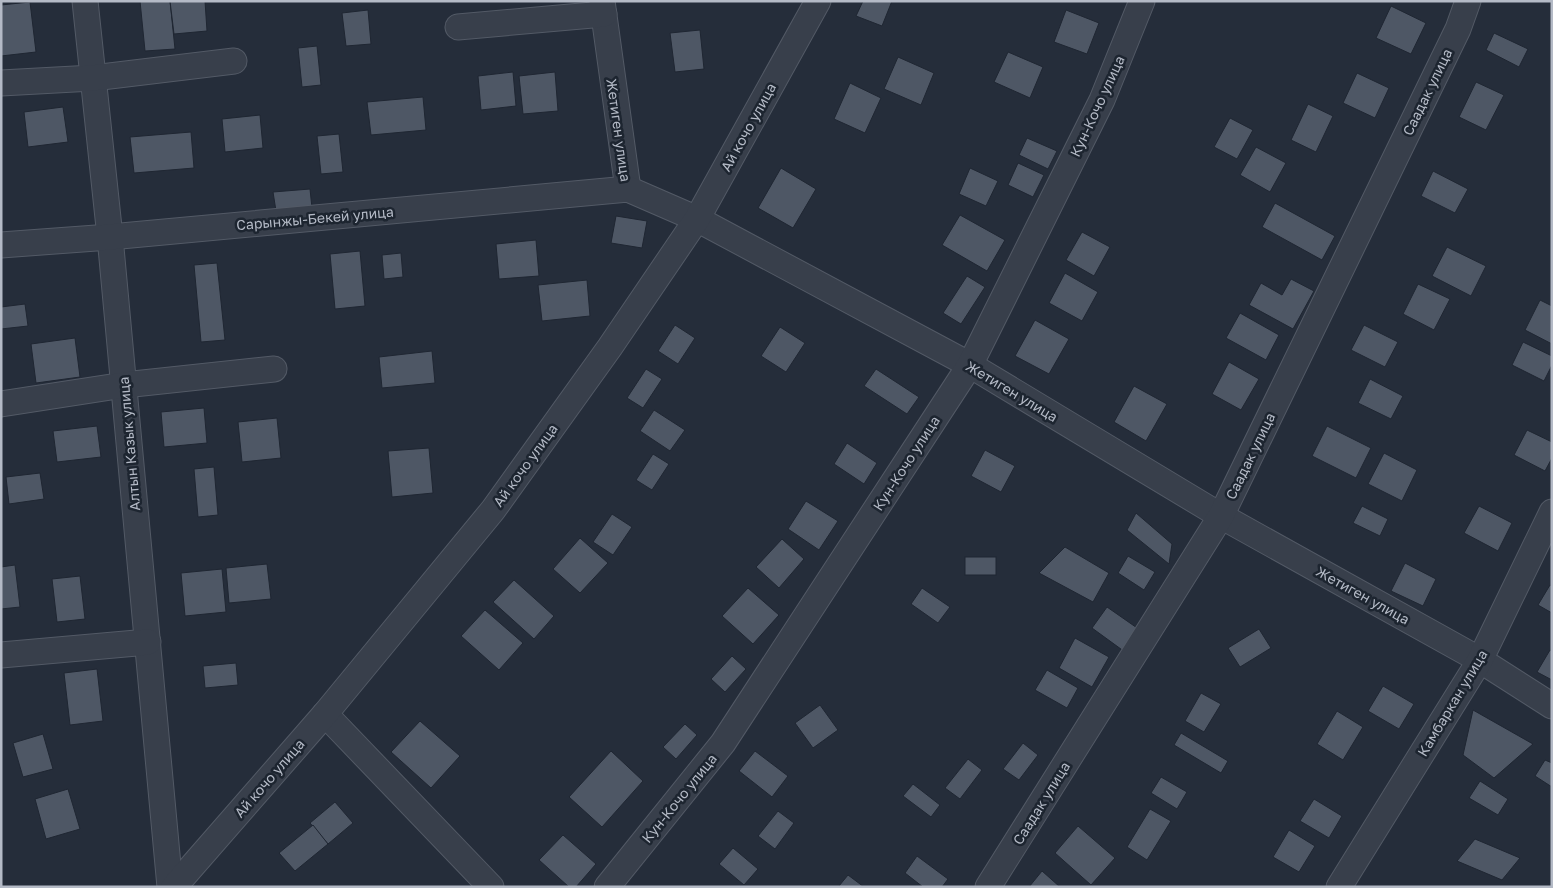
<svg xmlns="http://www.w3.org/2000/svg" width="1553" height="888" viewBox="0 0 1553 888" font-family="'Golos Text',sans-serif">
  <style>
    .building { fill: #4e5765; stroke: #1f2632 }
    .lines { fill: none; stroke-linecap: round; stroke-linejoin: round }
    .street-casing { stroke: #535a66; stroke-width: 27 }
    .street { stroke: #383f4b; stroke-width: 25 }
    .labels { text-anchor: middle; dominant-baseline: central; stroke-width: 5; stroke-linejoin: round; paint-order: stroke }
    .street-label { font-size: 14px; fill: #b4bac6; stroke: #1d2530 }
  </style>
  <rect width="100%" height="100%" fill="#252d3a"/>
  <g class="building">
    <polygon points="140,1 170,1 175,49 145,51"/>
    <polygon points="170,1 205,1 207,31 174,34"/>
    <polygon points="863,1 892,1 882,26 856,16"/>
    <polygon points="30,2 36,52 1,56 1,5"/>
    <polygon points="1391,6 1426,23 1411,54 1376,38"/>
    <polygon points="368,10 371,44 346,46 342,13"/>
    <polygon points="1066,10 1099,23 1087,54 1054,42"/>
    <polygon points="700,30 704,69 675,72 670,33"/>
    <polygon points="1494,33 1528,49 1519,67 1486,50"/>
    <polygon points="317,46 321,85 302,87 298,48"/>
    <polygon points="1008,52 1043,67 1030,98 994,82"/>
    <polygon points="898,57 934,73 921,105 884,89"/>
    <polygon points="513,72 516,106 481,110 478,76"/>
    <polygon points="555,72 558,111 523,114 519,76"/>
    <polygon points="1357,73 1389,88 1375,118 1343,103"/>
    <polygon points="1476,82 1504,95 1486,130 1459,117"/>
    <polygon points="850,83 881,98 865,133 834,119"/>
    <polygon points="423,97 426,130 371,135 367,102"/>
    <polygon points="1308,104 1333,116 1316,152 1291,140"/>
    <polygon points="63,107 68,142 28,147 24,112"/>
    <polygon points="260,115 263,148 225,152 222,119"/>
    <polygon points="1230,118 1253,130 1237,159 1214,147"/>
    <polygon points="191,132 194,168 134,173 130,137"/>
    <polygon points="339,134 343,172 321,174 317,136"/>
    <polygon points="1027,138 1057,151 1048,169 1019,155"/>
    <polygon points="1256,147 1286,163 1270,192 1240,175"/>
    <polygon points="1018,163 1044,175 1033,197 1008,185"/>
    <polygon points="781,168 816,189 793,228 758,208"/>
    <polygon points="970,168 998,181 986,206 959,194"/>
    <polygon points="1433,171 1468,189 1455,213 1421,196"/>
    <polygon points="310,189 312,208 276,211 273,192"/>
    <polygon points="1275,203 1335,236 1322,260 1262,227"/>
    <polygon points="960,215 1005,240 987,271 942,245"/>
    <polygon points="616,216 647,221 642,248 611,243"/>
    <polygon points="1082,232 1110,247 1094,276 1066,260"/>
    <polygon points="536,240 539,276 499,279 496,244"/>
    <polygon points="1447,247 1486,266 1471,296 1432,276"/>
    <polygon points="360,251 365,306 335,309 330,254"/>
    <polygon points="401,253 403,277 384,279 382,255"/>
    <polygon points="217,263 225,340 201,342 194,265"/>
    <polygon points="1065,273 1098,292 1082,321 1049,303"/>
    <polygon points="967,276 985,287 961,324 943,313"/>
    <polygon points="1291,279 1314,291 1293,329 1249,305 1261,283 1282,295"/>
    <polygon points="587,280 590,316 542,321 538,285"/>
    <polygon points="1418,284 1450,299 1434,330 1403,314"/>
    <polygon points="1540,300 1552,306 1552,344 1525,330"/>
    <polygon points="25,304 28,326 1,329 1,307"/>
    <polygon points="1240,313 1279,335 1266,360 1226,338"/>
    <polygon points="1035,320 1069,339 1049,374 1015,356"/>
    <polygon points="675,325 695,338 678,364 658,351"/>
    <polygon points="1364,325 1398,342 1385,367 1351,350"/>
    <polygon points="780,327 805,343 786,372 761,356"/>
    <polygon points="75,338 80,377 36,383 31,344"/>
    <polygon points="1523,342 1552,356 1552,365 1544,381 1512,365"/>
    <polygon points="432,351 435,383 382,388 379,357"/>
    <polygon points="1229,362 1259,379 1241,410 1212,394"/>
    <polygon points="646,369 662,379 643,408 627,398"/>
    <polygon points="876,369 919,397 907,414 864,386"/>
    <polygon points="1370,379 1403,396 1391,419 1358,403"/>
    <polygon points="1134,386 1167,404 1146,441 1114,422"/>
    <polygon points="204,408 207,443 164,447 161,412"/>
    <polygon points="654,410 685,430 670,451 640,431"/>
    <polygon points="277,418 281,458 242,462 238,422"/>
    <polygon points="97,426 101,457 57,462 53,431"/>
    <polygon points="1327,426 1371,448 1356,478 1312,456"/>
    <polygon points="1527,430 1552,442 1552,458 1545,471 1514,455"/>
    <polygon points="847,443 877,463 864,484 834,464"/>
    <polygon points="429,448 433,493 392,497 388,451"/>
    <polygon points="985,450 1015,466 1001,492 971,476"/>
    <polygon points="1384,453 1417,470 1402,501 1368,484"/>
    <polygon points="653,454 669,464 652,490 636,480"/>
    <polygon points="214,467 218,515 198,517 194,469"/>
    <polygon points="40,473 44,499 9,504 6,477"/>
    <polygon points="806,501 838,521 819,550 788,529"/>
    <polygon points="1362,506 1388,519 1380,536 1353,523"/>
    <polygon points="1479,506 1512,523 1498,551 1464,533"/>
    <polygon points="1136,513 1172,544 1169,564 1127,530"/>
    <polygon points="612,514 632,527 613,555 593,542"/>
    <polygon points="580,538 608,563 580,593 553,569"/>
    <polygon points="782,539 804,559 779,588 756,567"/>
    <polygon points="1065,547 1109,573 1093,602 1039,573"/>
    <polygon points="1128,556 1155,572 1144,590 1118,573"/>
    <rect x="965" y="557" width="31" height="18"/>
    <polygon points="1405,563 1436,579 1423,606 1391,591"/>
    <polygon points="267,564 271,599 229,603 226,568"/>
    <polygon points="15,565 20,607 1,609 1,567"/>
    <polygon points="222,569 226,612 185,616 181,573"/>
    <polygon points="80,576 85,619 57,622 52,579"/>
    <polygon points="514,580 554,616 534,639 493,602"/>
    <polygon points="1550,585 1552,586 1552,613 1538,605"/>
    <polygon points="748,588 779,615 753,644 722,616"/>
    <polygon points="922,588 950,607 938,623 911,604"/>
    <polygon points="1107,607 1140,630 1125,652 1092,628"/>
    <polygon points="485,610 523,643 499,670 461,636"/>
    <polygon points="1259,629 1271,648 1240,667 1228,648"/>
    <polygon points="1075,638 1109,657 1092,687 1059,668"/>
    <polygon points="1550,650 1552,651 1552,680 1537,672"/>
    <polygon points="732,656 746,669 725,692 711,679"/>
    <polygon points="236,663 238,685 205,688 203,666"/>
    <polygon points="97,669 103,721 70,725 64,673"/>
    <polygon points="1047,670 1078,688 1067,708 1035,690"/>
    <polygon points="1383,686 1414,704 1399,729 1368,711"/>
    <polygon points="1201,693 1221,704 1204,732 1185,721"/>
    <polygon points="820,705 838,730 813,748 795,723"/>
    <polygon points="1473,710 1533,744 1494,778 1463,755"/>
    <polygon points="1337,711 1363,727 1343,760 1317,744"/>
    <polygon points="420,721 460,756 431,788 391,752"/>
    <polygon points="685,724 697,735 676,759 663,747"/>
    <polygon points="1181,733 1228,761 1221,773 1174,745"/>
    <polygon points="43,734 53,769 23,777 13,743"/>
    <polygon points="1023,743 1038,755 1019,780 1003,769"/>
    <polygon points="611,751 643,781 602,827 569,797"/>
    <polygon points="755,751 788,776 772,797 739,771"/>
    <polygon points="968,759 982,770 960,799 945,788"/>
    <polygon points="1545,760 1552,763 1552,787 1535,776"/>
    <polygon points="1161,777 1187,792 1177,809 1151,793"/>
    <polygon points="1480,781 1508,799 1498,815 1469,798"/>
    <polygon points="913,784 940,805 931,817 903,796"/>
    <polygon points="68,789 80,829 46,839 35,799"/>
    <polygon points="1314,799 1342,816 1329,838 1300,821"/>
    <polygon points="335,802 353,823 328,844 310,823"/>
    <polygon points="1150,809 1171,821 1147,860 1127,847"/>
    <polygon points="778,811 794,823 775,849 758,836"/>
    <polygon points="313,825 328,844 295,871 279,853"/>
    <polygon points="1078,826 1115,858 1091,885 1055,853"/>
    <polygon points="1289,830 1315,846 1299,872 1273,857"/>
    <polygon points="563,835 596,864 576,887 569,887 539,860"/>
    <polygon points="1475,839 1520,858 1502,880 1457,861"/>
    <polygon points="733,848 758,869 744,885 719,864"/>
    <polygon points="917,856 948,879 942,887 923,887 905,873"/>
    <polygon points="1042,871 1060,887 1029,887"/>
    <polygon points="848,875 864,887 840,887 839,886"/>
  </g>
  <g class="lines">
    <g class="street-casing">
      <g id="street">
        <polyline points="85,1 110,237 170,887"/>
        <polyline points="602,1 628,189"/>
        <polyline points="458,27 604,14"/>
        <polyline points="1,83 93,78 234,61"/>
        <polyline points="1,245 110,237 628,189 697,219 970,365 1221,516 1480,660 1552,706"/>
        <polyline points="1,404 124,385 274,369"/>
        <polyline points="1,655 148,642"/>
        <polyline points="325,714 491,887"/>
        <polyline points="174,887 325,714 493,510 610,347 697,219 818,1"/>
        <polyline points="607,887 723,743 970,365 1102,100 1142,1"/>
        <polyline points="988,887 1221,516 1458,29 1468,1"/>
        <polyline points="1339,887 1480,660 1552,512"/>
      </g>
    </g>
    <use href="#street" class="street"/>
  </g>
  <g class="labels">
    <g class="street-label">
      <text transform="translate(1427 92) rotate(-64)">Саадак улица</text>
      <text transform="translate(1097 106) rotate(-65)">Кун-Кочо улица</text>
      <text transform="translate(748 127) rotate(-61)">Ай кочо улица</text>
      <text transform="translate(619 130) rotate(82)">Жетиген улица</text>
      <text transform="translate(315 218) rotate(-5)">Сарынжы-Бекей улица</text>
      <text transform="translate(1012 391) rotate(31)">Жетиген улица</text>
      <text transform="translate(129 444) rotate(-95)">Алтын Казык улица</text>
      <text transform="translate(1250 456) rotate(-64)">Саадак улица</text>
      <text transform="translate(906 463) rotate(-57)">Кун-Кочо улица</text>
      <text transform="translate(525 465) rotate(-54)">Ай кочо улица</text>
      <text transform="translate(1363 595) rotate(29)">Жетиген улица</text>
      <text transform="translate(1452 703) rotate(-59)">Камбаркан улица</text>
      <text transform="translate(269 778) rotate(-49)">Ай кочо улица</text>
      <text transform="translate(679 798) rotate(-51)">Кун-Кочо улица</text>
      <text transform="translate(1041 803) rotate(-58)">Саадак улица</text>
    </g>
  </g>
  <rect width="1553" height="888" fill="none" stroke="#b4bac6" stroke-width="5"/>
</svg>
